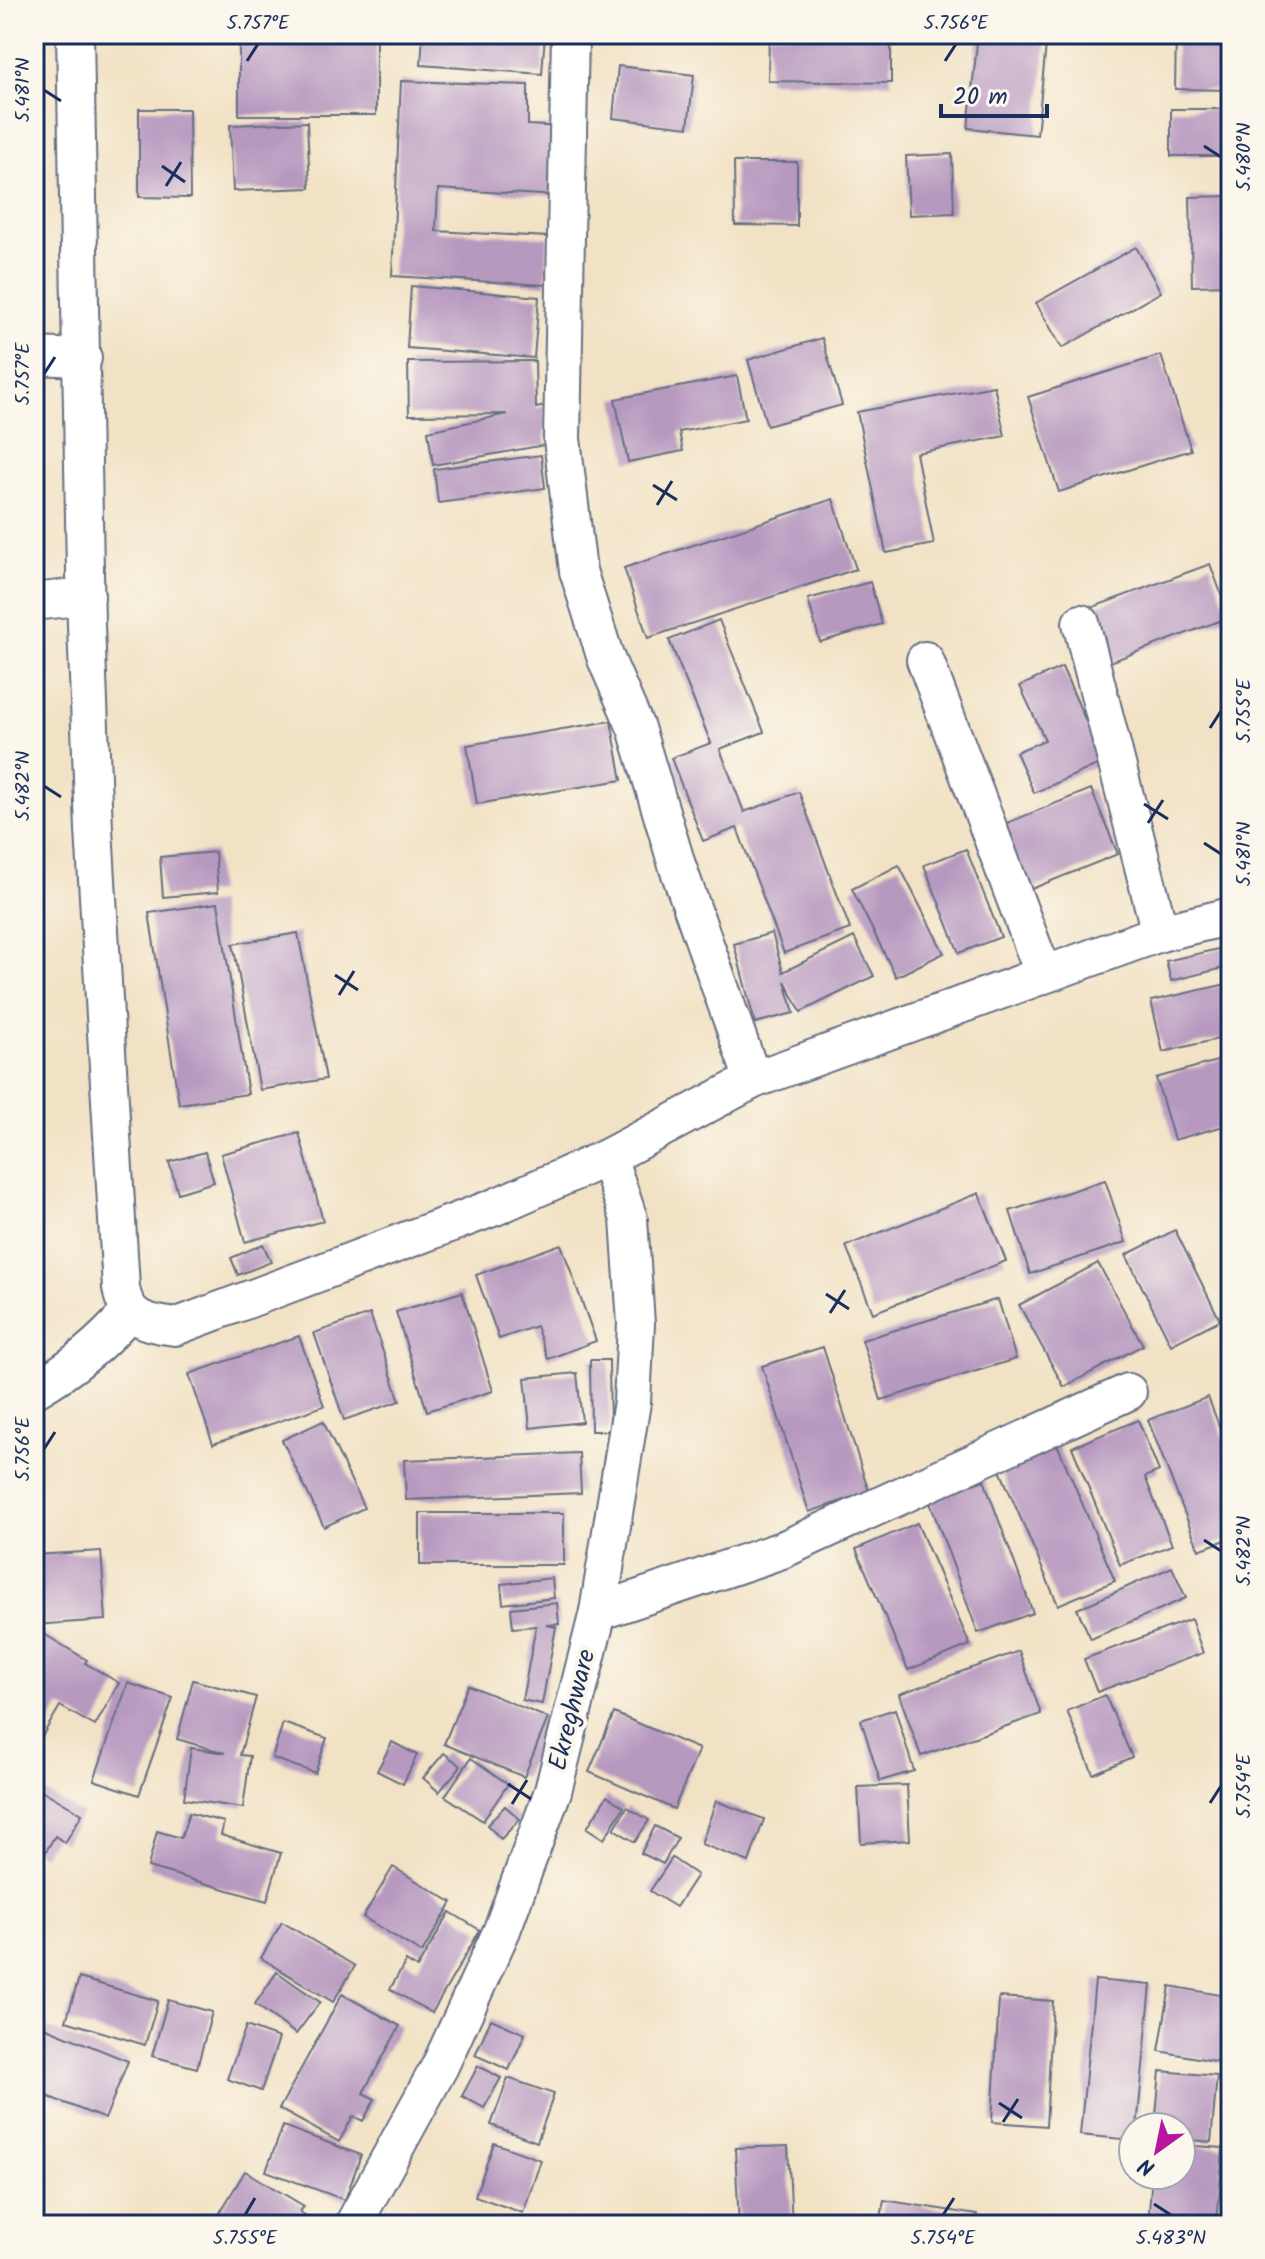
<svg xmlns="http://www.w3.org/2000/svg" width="1265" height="2259" viewBox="0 0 1265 2259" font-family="Kalam,sans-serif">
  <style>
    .building { fill: #b799c0 }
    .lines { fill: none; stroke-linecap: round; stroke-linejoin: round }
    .minor-casing { stroke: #666e82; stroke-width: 40 }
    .minor { stroke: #fff; stroke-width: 36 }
    .ticks { fill: none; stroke: #1b2f5e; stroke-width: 3 }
    .labels { text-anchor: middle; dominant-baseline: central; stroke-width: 8; stroke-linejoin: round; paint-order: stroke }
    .street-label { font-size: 26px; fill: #1b2f5e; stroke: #fbf7ec }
    .neatline { fill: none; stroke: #1b2f5e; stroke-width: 3 }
    .ticks-label { font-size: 20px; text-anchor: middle; fill: #1b2f5e }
  </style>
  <rect width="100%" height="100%" fill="#fbf7ec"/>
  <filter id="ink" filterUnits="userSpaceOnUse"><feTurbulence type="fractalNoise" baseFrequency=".0125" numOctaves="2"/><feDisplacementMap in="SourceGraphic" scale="16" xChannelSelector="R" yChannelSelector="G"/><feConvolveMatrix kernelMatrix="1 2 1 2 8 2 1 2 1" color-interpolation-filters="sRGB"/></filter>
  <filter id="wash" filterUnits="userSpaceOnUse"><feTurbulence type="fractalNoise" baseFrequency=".006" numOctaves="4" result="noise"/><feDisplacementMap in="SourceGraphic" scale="32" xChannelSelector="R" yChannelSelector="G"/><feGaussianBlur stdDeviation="1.8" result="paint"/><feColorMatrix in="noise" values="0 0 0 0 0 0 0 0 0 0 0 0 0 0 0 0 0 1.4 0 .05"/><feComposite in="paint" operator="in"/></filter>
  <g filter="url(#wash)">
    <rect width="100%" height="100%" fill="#f2e2c5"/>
    <g id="blocks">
      <g class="building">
        <rect x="239" y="34" width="137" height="81"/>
        <polygon points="423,34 545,34 542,74 421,65"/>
        <polygon points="769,34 891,34 891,83 768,81"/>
        <polygon points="978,34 1047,34 1037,135 968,128"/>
        <polygon points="1176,35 1231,36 1231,90 1175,89"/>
        <polygon points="618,66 694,75 688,127 613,118"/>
        <polygon points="401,81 528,85 528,125 562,127 559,196 438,189 436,231 548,237 546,285 392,276"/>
        <polygon points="139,109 189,109 190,198 139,197"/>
        <rect x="1171" y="109" width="60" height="47"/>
        <polygon points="307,122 310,188 233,191 230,125"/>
        <polygon points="952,154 954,213 909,215 906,156"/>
        <polygon points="734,162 797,162 797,226 735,225"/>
        <polygon points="1231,196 1231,285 1192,286 1190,197"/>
        <polygon points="1136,247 1161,292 1062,348 1036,303"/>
        <polygon points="411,286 539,297 534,358 407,348"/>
        <polygon points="822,338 842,405 767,426 748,360"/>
        <polygon points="1161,355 1191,450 1059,492 1028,397"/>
        <polygon points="535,361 536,408 545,406 545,445 433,465 428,431 507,414 409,415 408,362"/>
        <polygon points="34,375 40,375 37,500 34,500"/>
        <polygon points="737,376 746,419 679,432 683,451 628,462 615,399"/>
        <polygon points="994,386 1005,436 916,453 934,544 886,553 857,412"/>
        <polygon points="541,455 545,488 438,503 434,469"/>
        <polygon points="833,499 856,569 648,638 624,568"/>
        <polygon points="1210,564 1230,617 1105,664 1085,610"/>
        <polygon points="870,582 882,624 820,642 808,599"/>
        <polygon points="719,620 764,732 720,749 744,812 799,792 850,929 784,953 737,828 703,841 671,758 711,743 669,640"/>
        <polygon points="1062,667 1104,762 1034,793 1016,752 1045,740 1020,686"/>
        <polygon points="611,721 622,780 477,804 467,745"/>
        <polygon points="1091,789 1118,854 1024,892 997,827"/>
        <polygon points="966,849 1001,937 959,953 924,865"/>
        <polygon points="215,852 218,892 163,897 160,857"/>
        <polygon points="899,865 944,953 896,977 852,889"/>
        <polygon points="218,903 248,1094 179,1104 149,913"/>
        <polygon points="298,933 326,1079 260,1090 233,944"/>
        <polygon points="772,933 783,972 854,937 874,976 801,1012 785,981 794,1013 755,1023 734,944"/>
        <polygon points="1231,946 1231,966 1171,981 1166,961"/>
        <polygon points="1231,983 1231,1036 1163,1052 1151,1001"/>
        <polygon points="1231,1057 1231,1124 1174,1140 1156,1078"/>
        <polygon points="299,1133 323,1221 245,1242 221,1154"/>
        <polygon points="205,1152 214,1182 178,1193 169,1162"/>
        <polygon points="1105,1180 1126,1242 1030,1274 1010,1211"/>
        <polygon points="979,1193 1006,1261 873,1313 846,1246"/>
        <polygon points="1175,1230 1220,1320 1171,1345 1126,1255"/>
        <polygon points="263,1244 271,1262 238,1275 231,1258"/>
        <polygon points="561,1244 596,1341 548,1359 536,1326 499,1339 476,1275"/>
        <polygon points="1098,1263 1143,1345 1064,1387 1019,1305"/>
        <polygon points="462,1292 493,1391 427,1411 396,1312"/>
        <polygon points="998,1299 1016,1359 881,1400 862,1340"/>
        <polygon points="370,1314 400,1401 344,1420 314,1333"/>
        <polygon points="299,1336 324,1406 213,1444 189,1374"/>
        <polygon points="823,1347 869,1492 809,1512 762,1366"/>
        <polygon points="590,1360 609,1360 610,1431 591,1431"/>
        <polygon points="577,1373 582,1422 530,1428 525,1378"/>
        <polygon points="1208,1397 1231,1457 1231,1538 1199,1550 1148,1420"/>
        <polygon points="1138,1420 1159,1471 1145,1477 1172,1545 1120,1565 1072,1447"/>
        <polygon points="323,1421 364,1508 324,1527 282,1440"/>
        <polygon points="1057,1444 1115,1581 1058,1605 999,1468"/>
        <polygon points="579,1453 581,1493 406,1500 404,1460"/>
        <polygon points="984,1480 1033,1613 978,1633 929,1500"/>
        <rect x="420" y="1513" width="144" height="52"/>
        <polygon points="917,1523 970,1645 908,1670 856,1549"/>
        <polygon points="101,1551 106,1620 34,1625 34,1555"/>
        <polygon points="1172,1567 1186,1598 1091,1639 1077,1609"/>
        <polygon points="552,1578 554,1598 503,1604 501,1584"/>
        <polygon points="557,1603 559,1624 546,1625 556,1627 542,1704 522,1700 536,1626 513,1628 511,1608"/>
        <polygon points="1191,1619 1203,1653 1097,1692 1084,1659"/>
        <polygon points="34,1628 87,1660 85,1663 119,1683 95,1726 60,1706 34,1750"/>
        <polygon points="1019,1651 1041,1714 921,1756 899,1694"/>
        <polygon points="193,1680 256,1697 240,1755 250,1756 243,1808 184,1799 191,1748 225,1753 177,1739"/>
        <polygon points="128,1683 173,1698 139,1795 94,1780"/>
        <polygon points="468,1685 548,1718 524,1777 444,1744"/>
        <polygon points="1105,1695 1132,1757 1093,1774 1067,1711"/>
        <polygon points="895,1709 914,1771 880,1781 861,1720"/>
        <polygon points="614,1713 699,1749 674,1809 589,1772"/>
        <polygon points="283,1723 327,1738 315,1773 272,1758"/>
        <polygon points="392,1742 417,1755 403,1784 377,1771"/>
        <polygon points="444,1753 461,1766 439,1792 423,1778"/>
        <polygon points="471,1758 508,1784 483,1821 445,1796"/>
        <polygon points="907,1785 910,1840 861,1843 858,1787"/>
        <polygon points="43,1791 82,1814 65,1843 55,1836 43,1856 34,1850 34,1806"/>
        <polygon points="607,1796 624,1807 604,1839 587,1828"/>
        <polygon points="716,1801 764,1819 749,1862 701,1844"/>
        <polygon points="505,1806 520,1819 501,1839 487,1825"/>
        <polygon points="627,1807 649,1820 635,1842 614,1829"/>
        <polygon points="189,1813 224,1822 221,1835 281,1853 267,1901 148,1867 157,1831 181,1838"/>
        <polygon points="655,1826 678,1838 663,1864 641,1853"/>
        <polygon points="672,1858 697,1875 676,1907 650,1891"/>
        <polygon points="393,1867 452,1902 422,1953 363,1917"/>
        <polygon points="450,1912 480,1930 432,2013 390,1989 406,1961 417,1968"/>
        <polygon points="282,1922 355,1966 333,2002 261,1958"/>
        <polygon points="277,1972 320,2002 296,2034 255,2004"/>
        <polygon points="79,1978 158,2001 145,2045 66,2021"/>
        <polygon points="1095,1980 1151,1985 1137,2127 1133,2127 1133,2140 1080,2135"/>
        <polygon points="1170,1986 1231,1997 1231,2064 1159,2051"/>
        <polygon points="342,1994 400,2026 363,2093 375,2099 363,2121 353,2116 339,2142 279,2109"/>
        <polygon points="999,1997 1053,2001 1046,2126 992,2122"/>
        <polygon points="168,2000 212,2012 197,2068 152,2056"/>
        <polygon points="491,2019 525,2034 509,2070 475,2055"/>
        <polygon points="34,2023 128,2061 105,2119 34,2091"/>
        <polygon points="246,2026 279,2038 261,2091 227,2079"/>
        <polygon points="478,2066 501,2078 484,2108 462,2096"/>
        <polygon points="1160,2071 1217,2076 1211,2142 1181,2139 1181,2127 1155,2127"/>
        <polygon points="508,2078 554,2094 537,2142 491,2125"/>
        <polygon points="283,2126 361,2155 345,2200 266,2171"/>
        <polygon points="494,2143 541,2160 523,2213 475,2196"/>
        <polygon points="1181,2145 1223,2148 1217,2225 1148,2225 1152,2175 1181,2175"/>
        <polygon points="788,2146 792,2225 739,2225 735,2148"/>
        <polygon points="245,2171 304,2206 300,2212 321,2225 222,2225 215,2221"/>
        <polygon points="884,2200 977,2215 975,2225 880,2225"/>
      </g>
    </g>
  </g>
  <g filter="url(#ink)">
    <use href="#blocks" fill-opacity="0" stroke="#666e82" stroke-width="2"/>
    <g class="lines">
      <g class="minor-casing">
        <g id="minor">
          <path d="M75,34L86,625L94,829L121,1288C126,1320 147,1323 175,1327L495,1207L608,1157L753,1080L1160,933L1231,916"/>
          <polyline points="570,34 562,439 578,571 606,659 636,728 677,865 753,1080"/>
          <polyline points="34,356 83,358"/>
          <polyline points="34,602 86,596"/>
          <polyline points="1081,623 1160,933"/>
          <polyline points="925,660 1043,973"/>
          <path d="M34,1390C71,1369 102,1344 129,1312"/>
          <polyline points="598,1612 782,1550 1128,1392"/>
          <polyline points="353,2225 440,2066 502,1930 553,1791 598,1612 632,1402 636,1324 629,1219 608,1157"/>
        </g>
      </g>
      <use href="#minor" class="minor"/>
    </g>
  </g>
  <path class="ticks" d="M247,61L258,44M945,61L956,44M44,90L61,101M1204,146L1221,157M162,166L185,182M166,186L181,162M44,374L55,357M653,485L677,500M657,505L672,481M1210,728L1221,711M44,786L61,797M1144,804L1168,819M1148,823L1163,800M1204,843L1221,854M335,975L358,990M339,995L354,971M826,1294L849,1309M830,1313L845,1290M44,1449L55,1432M1204,1540L1221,1551M508,1784L531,1799M1210,1803L1221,1786M512,1804L527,1780M999,2103L1022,2118M1003,2122L1018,2099M1154,2204L1171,2215M245,2215L255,2198M943,2215L954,2198"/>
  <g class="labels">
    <g class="street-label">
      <text transform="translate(573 1710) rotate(-76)">Ekreghware</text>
    </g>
  </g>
  <rect width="1265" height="2259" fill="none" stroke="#fbf7ec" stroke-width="88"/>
  <g transform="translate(1157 2151) rotate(213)"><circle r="38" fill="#fbf7ec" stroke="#a1a7b3" stroke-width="2"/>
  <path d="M0-6L14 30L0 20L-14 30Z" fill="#b5179e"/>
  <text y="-12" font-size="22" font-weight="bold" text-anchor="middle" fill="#1b2f5e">N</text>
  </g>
  <path d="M941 104v12h106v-12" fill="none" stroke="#1b2f5e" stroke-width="4"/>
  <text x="953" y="104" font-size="24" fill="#1b2f5e" stroke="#fbf7ec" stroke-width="6" paint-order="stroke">20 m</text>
  <rect x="44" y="44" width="1177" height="2171" class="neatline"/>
  <g class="ticks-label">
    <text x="258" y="29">5.757°E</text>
    <text x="956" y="29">5.756°E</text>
    <text transform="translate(22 90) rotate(-90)" y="7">5.481°N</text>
    <text transform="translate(1243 157) rotate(-90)" y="7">5.480°N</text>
    <text transform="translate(22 374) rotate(-90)" y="7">5.757°E</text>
    <text transform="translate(1243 711) rotate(-90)" y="7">5.755°E</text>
    <text transform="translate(22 786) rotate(-90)" y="7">5.482°N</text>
    <text transform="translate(1243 854) rotate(-90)" y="7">5.481°N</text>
    <text transform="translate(22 1449) rotate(-90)" y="7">5.756°E</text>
    <text transform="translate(1243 1551) rotate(-90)" y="7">5.482°N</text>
    <text transform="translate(1243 1786) rotate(-90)" y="7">5.754°E</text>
    <text x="245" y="2244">5.755°E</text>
    <text x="943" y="2244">5.754°E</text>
    <text x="1171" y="2244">5.483°N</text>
  </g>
</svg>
